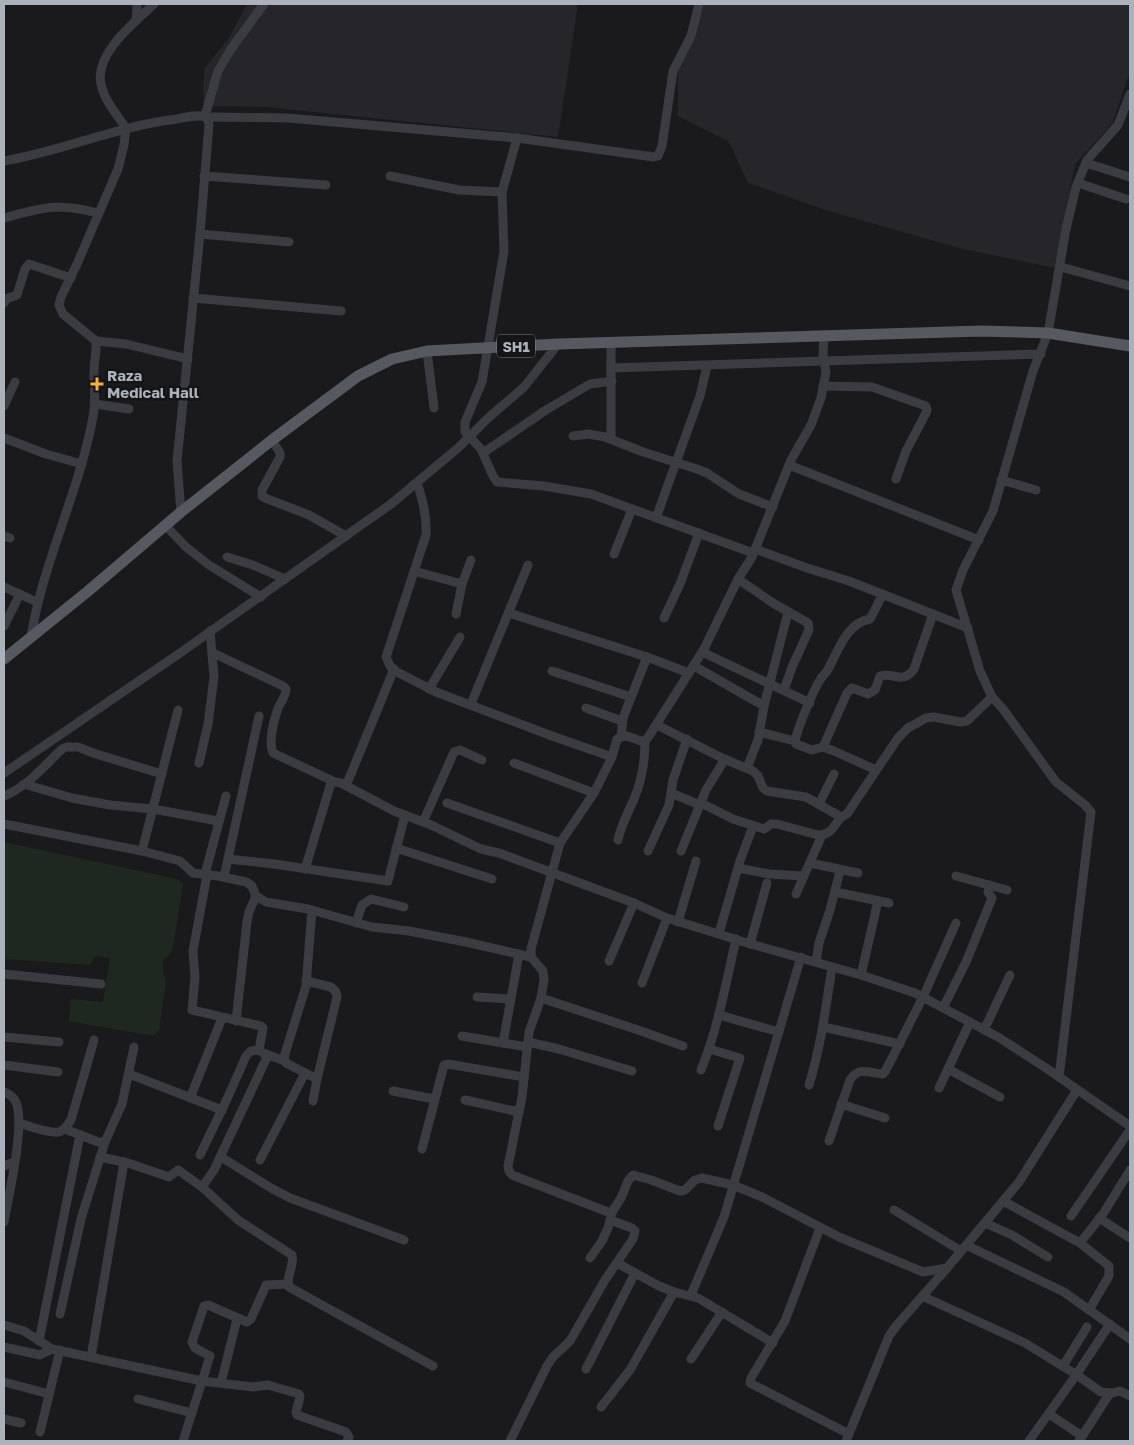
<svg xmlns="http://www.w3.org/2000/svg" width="1134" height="1445" viewBox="0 0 1134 1445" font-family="'Golos Text',sans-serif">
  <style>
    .built { fill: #26262a }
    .green { fill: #1f2820 }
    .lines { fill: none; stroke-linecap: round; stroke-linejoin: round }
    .minor { stroke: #3b3c42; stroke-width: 9 }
    .major { stroke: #575961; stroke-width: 11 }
    .poi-dot { fill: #f9b136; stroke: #151517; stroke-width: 2 }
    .labels { text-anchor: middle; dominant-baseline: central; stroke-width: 5; stroke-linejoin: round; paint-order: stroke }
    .shield { fill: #151517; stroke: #7f838a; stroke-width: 1 }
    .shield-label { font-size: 14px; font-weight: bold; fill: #acb2bc }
    .poi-label { font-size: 15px; font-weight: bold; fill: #acb2bc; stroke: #151517; text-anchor: start }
  </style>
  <rect width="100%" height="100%" fill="#1a1a1c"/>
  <g class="built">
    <polygon points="247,4 578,4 558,137 265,107 203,106 204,69 229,38"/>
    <polygon points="699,4 1130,4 1130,71 1112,124 1075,164 1055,268 959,248 829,211 748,183 729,142 678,116 678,61"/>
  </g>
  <polygon class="green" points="4,842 177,879 183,884 173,947 170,954 163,960 163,971 166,982 159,1030 153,1036 69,1021 71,999 103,1002 110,958 95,956 90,965 4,959"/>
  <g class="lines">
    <g class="minor">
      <polyline points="136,21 137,4"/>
      <polyline points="205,116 218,71 231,49 264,4"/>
      <polyline points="207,117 288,118 517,138 654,157 658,156 662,146 673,71 691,36 699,4"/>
      <polyline points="517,138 502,192 504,251 482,382 465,422 465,432 481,449 493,476 497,482 544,486 591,494 753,553"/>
      <path d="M4,161C63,151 117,126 177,119C186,117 198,114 207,117L209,124L200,234L177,461L181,512"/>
      <polyline points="1086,163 1130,177"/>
      <polyline points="204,176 326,185"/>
      <polyline points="390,176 459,190 502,192"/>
      <polyline points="1078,183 1126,199"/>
      <path d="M4,218C42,208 58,202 98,213"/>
      <polyline points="200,234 289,242"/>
      <polyline points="1061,267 1130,286"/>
      <polyline points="193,298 341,311"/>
      <polyline points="4,303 6,299 17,295 25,269 29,264 71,278"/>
      <polyline points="96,341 126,344 188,359"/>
      <polyline points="427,351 434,408"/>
      <polyline points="611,368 1041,354"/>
      <polyline points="823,386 872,387 926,406 927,410 926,413 906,451 896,479"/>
      <polyline points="95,404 129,409"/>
      <polyline points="4,406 15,382"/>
      <polyline points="573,436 589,434 605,437 643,452 697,469 707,473 739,494 773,507"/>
      <polyline points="4,438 46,454 82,464"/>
      <polyline points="611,439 611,342"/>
      <polyline points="272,440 280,453 280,457 262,490 262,496 265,498 309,515 346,536"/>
      <polyline points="483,453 546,410 590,384 612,381"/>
      <polyline points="789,465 979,540"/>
      <polyline points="1001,480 1036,490"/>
      <path d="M417,483C423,500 427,517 426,535L386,657L390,666L397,672L436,692L552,736L612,757"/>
      <polyline points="656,518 700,396 707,366"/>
      <polyline points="165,525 186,547 209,565 261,597"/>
      <polyline points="4,536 10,538"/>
      <polyline points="755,549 807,568 849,581 968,628"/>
      <polyline points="614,554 632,509"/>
      <polyline points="227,557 253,565 285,579"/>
      <polyline points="414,571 462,584"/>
      <polyline points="738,579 773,603 808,623 809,630 792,667 784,690"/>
      <polyline points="4,587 37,602"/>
      <polyline points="509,613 647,657 689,673"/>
      <polyline points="456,614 462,584 471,560"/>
      <polyline points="664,618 680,584 699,533"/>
      <polyline points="4,626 20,594"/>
      <path d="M31,637C43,562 79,492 93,417C96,402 94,387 94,372C94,361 97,351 96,341L63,314L59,305L61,297L77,264L118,169L124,145L126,128C117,115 104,100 101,84C94,54 135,22 154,4"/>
      <polyline points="702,652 810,703"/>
      <path d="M213,653L283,686L286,689C286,696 281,702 278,708C274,719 268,742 273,753L335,782"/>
      <polyline points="694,666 764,706 788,612"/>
      <polyline points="552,671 631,697"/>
      <polyline points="429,689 460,637"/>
      <polyline points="471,704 528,565"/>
      <polyline points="586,708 622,721"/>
      <polyline points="657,725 722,758 753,771 758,776 763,788 767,791 806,797 841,817 847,814 898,738 908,728 926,718 934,717 960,722 967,721 992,697"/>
      <polyline points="759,732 795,741"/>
      <polyline points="621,737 623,718 647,657"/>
      <path d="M823,747L847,693L852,688L868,694L875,690L880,676C894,672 903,685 914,669L933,614"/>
      <polyline points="199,763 208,724 214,677 210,631"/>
      <polyline points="514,763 594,793"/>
      <polyline points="747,768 758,740 764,706"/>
      <path d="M876,770L834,751L823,747L812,750L796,744L795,741C798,727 812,693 820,680C822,676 825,674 827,671C838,652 846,623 870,619L883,594"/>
      <polyline points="4,773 180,653 391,504 458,448 487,419 524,387 558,344"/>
      <polyline points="24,784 72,798 110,805 153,809 218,821"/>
      <polyline points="346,786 394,669"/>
      <polyline points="671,793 700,805"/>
      <path d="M4,796C27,787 44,766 62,749L67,747H78L96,754L162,774"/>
      <polyline points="447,803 560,843"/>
      <path d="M701,803L733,819L764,829L771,824H777L818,835C830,836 834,826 841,817"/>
      <polyline points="819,804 834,774"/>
      <polyline points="423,822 454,752 460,750 482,760"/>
      <polyline points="4,824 142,851 180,861 193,873 218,876 246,882 252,886 256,896 266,902 308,909 372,927 409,931 466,942 531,957"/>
      <path d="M618,840C621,825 628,813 634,799C642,780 645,761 645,741"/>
      <polyline points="396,848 492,879"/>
      <polyline points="142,851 178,710"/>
      <polyline points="648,851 669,805 673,780 687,739"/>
      <polyline points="681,851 706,790 725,759"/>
      <polyline points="228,859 274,864 388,881 405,815"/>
      <polyline points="810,863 858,873"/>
      <polyline points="738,868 769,874 804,876"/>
      <polyline points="305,869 331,783 335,782 341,783 394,811 431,825 481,849 499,853 634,903 667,918 744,942 861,975 915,993 998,1037 1046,1068 1130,1126"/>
      <polyline points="205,874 226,796"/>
      <polyline points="207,875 193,951 195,977 192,1010 261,1026 263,1028 259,1050 263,1053 285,1061"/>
      <polyline points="956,876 1007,890"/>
      <polyline points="224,877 259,716"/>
      <polyline points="835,892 889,903"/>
      <polyline points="796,894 822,835"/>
      <polyline points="312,910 306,986 284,1057 286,1063 317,1079"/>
      <polyline points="678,922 696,861"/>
      <polyline points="356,923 362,905 371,899 404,907"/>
      <polyline points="719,933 740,861 753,826"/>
      <polyline points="750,944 767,883"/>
      <polyline points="609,961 634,903"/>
      <polyline points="816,962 819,943 830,910 840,871"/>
      <polyline points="4,974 101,984"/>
      <polyline points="861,975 878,901"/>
      <polyline points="306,981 331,987 336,992 337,997 317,1079 313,1101"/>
      <polyline points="642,983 667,918"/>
      <polyline points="477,997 511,999"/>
      <polyline points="541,998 638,1030 683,1046"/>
      <polyline points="943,1008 966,962 992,898 988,892 989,885"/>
      <polyline points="719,1015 779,1032"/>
      <polyline points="236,1021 247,922 249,912 256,896"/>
      <polyline points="823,1027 900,1044"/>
      <polyline points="984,1030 1010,975"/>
      <polyline points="462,1036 527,1047"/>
      <polyline points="4,1037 59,1042"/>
      <polyline points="528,1042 559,1049 632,1071"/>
      <polyline points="503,1043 519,954"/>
      <polyline points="709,1049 740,1058 718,1126"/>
      <polyline points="4,1065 58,1072"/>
      <polyline points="948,1069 1000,1097"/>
      <path d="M701,1070C718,1028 726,983 736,939"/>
      <polyline points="129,1074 222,1110"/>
      <polyline points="1059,1077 1091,812 1085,805 1056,782 1003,709 992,697 980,671 956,590 963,570 993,511 1033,371 1048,333 1066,229 1076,187 1087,160 1118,125 1130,94"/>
      <path d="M809,1085C821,1046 826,1006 832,967"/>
      <polyline points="939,1088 970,1022"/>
      <polyline points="393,1091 434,1099"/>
      <path d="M4,1092C10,1094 15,1098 17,1105C24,1130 9,1194 4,1222"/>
      <polyline points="190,1098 222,1018"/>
      <polyline points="465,1100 519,1112"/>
      <polyline points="841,1104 885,1118"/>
      <path d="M19,1123C28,1126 51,1134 59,1132C65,1130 68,1124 71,1120L94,1040"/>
      <polyline points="65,1129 98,1142 105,1142 122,1104 134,1047"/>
      <path d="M829,1141L850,1080C859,1066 869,1073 883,1074L886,1070L923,997L956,923"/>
      <polyline points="422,1149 444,1065 448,1064 524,1077"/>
      <polyline points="200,1155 227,1099 246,1056 251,1051 259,1050"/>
      <path d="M100,1157L128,1163L169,1177L178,1170L202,1187L238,1220L292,1255C295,1266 285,1277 289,1287L433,1366"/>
      <polyline points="221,1157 271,1188 290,1198 404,1240"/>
      <polyline points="260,1160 305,1073"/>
      <polyline points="4,1166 14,1162"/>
      <polyline points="202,1187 214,1170 268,1055"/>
      <polyline points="1003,1201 1080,1243 1109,1266 1109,1276 1089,1310"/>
      <polyline points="894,1210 961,1251"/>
      <polyline points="612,1212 608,1212 512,1175 509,1171 508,1166 522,1097 529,1032 541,998 544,980 543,971 531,957 531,949 560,843 594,793 612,757 617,739 621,737 627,736 641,741 645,741 649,736 704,649 738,579 752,557 791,460 811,425 821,398 826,372 823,356 824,335"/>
      <polyline points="1071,1216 1130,1130"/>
      <polyline points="1099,1218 1130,1238"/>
      <polyline points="985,1223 1012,1235 1048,1257"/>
      <polyline points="820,1228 785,1321 751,1378 750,1383 849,1434"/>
      <polyline points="1080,1243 1103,1214 1130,1170"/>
      <polyline points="966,1245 1064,1292 1130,1339"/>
      <polyline points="590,1258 602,1241 608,1228 612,1212 621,1198 628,1181 633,1175 651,1180 680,1191 685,1190 695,1180 702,1178 733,1185 762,1197 839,1237 923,1272 947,1268 1019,1182 1077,1090"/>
      <polyline points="617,1263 659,1286 674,1292 698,1298 773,1343"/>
      <polyline points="691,1295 724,1217 801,957"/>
      <polyline points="922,1296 1025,1343 1077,1375 1101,1392 1112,1393 1120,1391 1130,1396"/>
      <polyline points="60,1314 81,1219 105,1142"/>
      <polyline points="4,1325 24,1331 52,1349 202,1381 253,1387 268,1385 299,1394 300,1397 296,1412 297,1415 346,1432 349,1437 347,1441"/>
      <polyline points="39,1341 80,1135"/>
      <polyline points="4,1347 40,1355 52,1349"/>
      <polyline points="91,1357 124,1162"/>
      <polyline points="691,1359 722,1312"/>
      <polyline points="1063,1366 1087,1327"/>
      <polyline points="586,1369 635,1273"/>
      <polyline points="4,1382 49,1394"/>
      <polyline points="221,1383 237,1319"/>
      <polyline points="138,1399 192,1413"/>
      <polyline points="601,1407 630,1370 674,1292"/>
      <polyline points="1049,1414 1082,1436"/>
      <polyline points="4,1419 21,1423"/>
      <polyline points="40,1432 60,1350"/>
      <polyline points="183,1441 210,1356 195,1348 192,1342 204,1306 208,1305 247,1322 251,1319 266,1285 287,1284"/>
      <polyline points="510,1441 547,1366 553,1357 570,1341 605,1280 633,1239 635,1231 632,1228 610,1220"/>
      <polyline points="846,1441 889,1336 897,1325 947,1268"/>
      <polyline points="1029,1441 1074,1378 1110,1324"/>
      <polyline points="1079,1441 1110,1393"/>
    </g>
    <polyline class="major" points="4,659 87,592 181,512 272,440 358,376 392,359 427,351 558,344 981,331 1048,333 1130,346"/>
  </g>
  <path class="poi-dot" d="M94.5 376.5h5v5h5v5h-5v5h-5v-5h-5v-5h5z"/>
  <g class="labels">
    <rect class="shield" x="497" y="334.5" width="38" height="23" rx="4"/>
    <g class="shield-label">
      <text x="516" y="346">SH1</text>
    </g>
    <g class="poi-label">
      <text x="107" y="375">Raza<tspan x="107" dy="17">Medical Hall</tspan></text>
    </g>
  </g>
  <rect width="1134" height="1445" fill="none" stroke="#acb2bc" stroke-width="10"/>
</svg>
